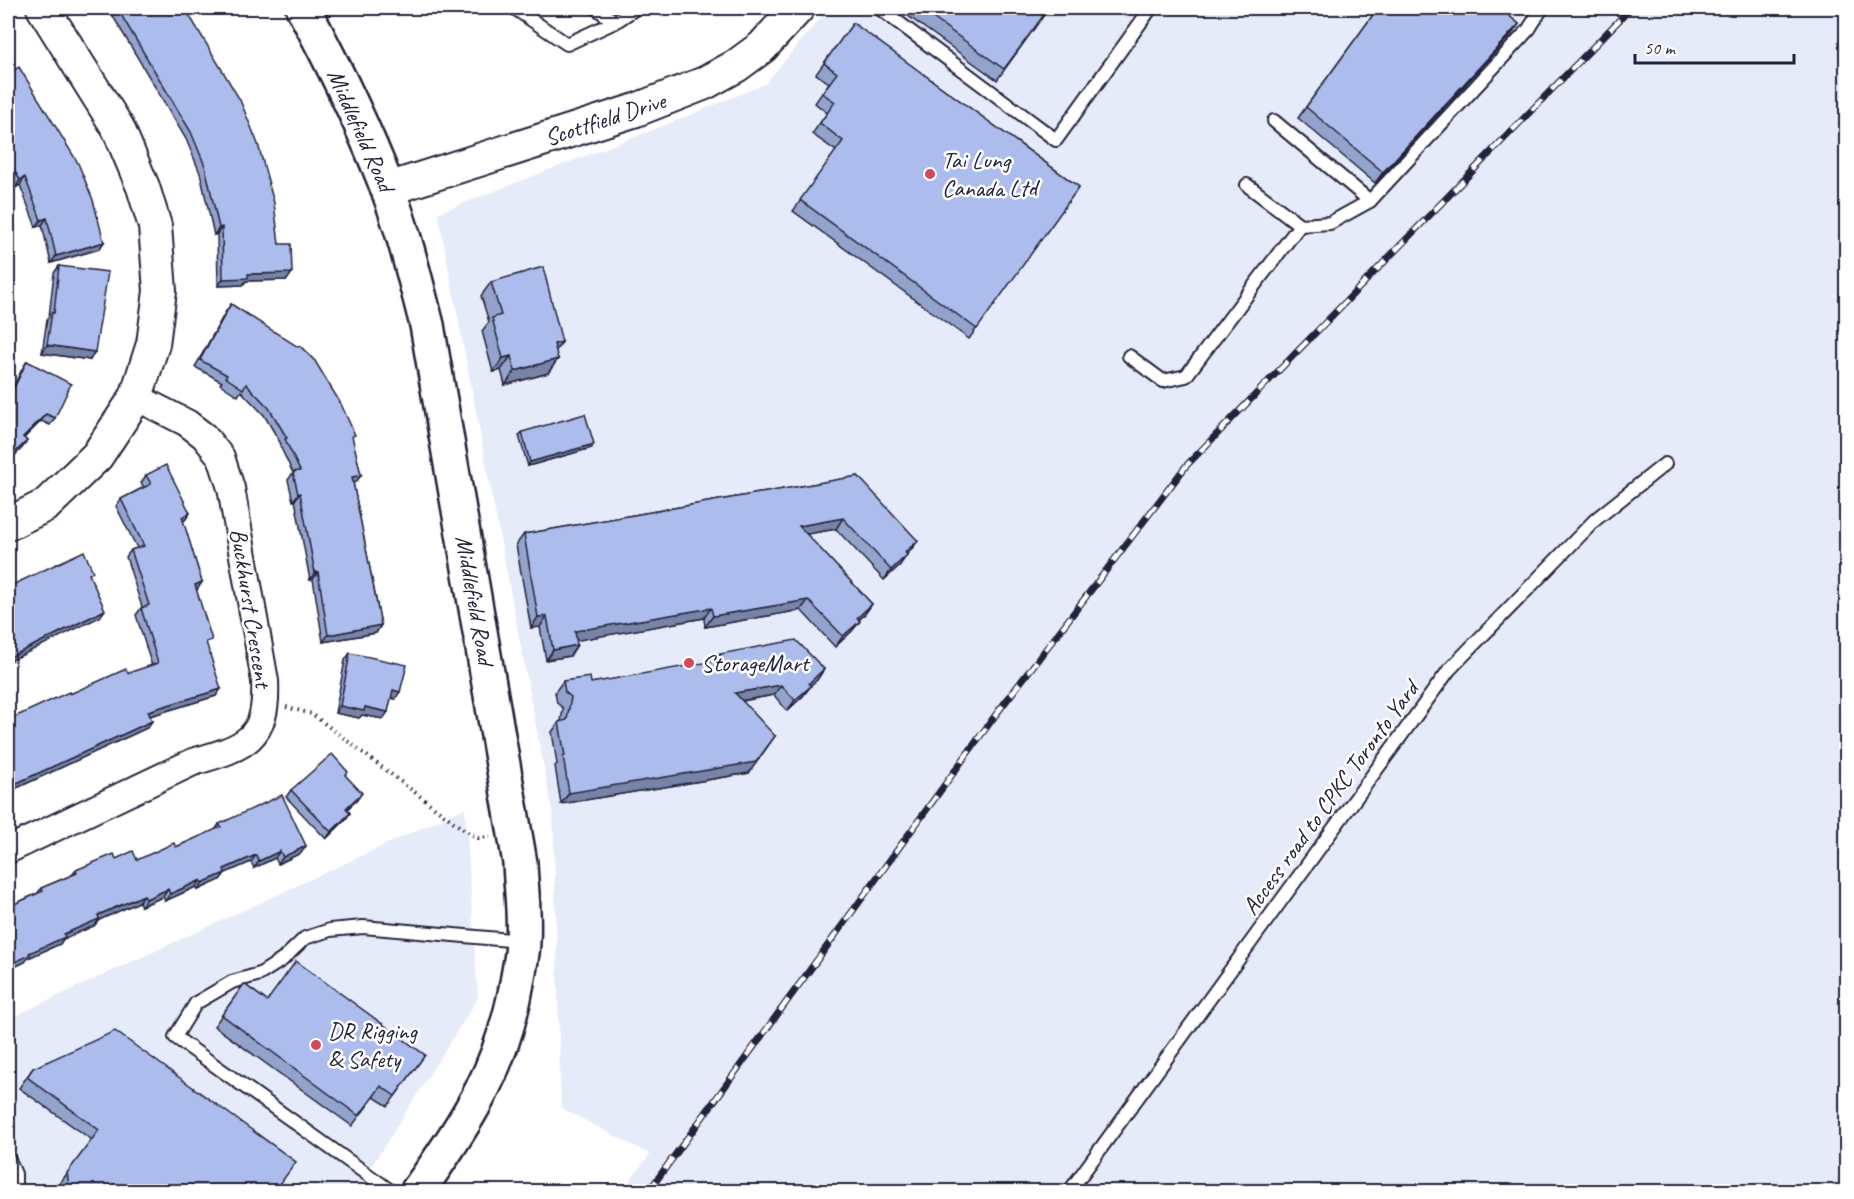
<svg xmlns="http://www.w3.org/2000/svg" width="1854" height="1199" viewBox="0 0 1854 1199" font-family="Caveat,sans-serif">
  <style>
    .built { fill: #e6ebfa }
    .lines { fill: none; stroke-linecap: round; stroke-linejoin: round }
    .service-casing { stroke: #22223b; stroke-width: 16 }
    .minor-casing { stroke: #22223b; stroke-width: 30 }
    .tertiary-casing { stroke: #22223b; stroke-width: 36 }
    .secondary-casing { stroke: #22223b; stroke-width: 38 }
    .path { stroke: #22223b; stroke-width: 4; stroke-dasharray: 1.5 4.5; stroke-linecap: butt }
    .service { stroke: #fff; stroke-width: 12 }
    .minor { stroke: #fff; stroke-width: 26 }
    .tertiary { stroke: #fff; stroke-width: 32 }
    .secondary { stroke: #fff; stroke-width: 33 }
    .rail-casing { stroke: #22223b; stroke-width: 7 }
    .rail { stroke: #fff; stroke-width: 4.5; stroke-dasharray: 14; stroke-linecap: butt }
    .wall { fill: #94a3cc; stroke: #22223b; stroke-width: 1.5 }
    .shaded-wall { fill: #7884a6; stroke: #22223b; stroke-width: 1.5 }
    .building { fill: #acbded; stroke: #22223b; stroke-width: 1.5 }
    .poi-dot { fill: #d1495b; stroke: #fff; stroke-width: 2 }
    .labels { text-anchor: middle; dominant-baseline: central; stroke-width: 5; stroke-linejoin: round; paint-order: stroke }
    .street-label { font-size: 24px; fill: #22223b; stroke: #fff }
    .poi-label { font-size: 24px; fill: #22223b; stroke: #fff; text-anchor: start }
  </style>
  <rect width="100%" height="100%" fill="#fff"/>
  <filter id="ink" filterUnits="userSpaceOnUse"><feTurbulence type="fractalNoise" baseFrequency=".0167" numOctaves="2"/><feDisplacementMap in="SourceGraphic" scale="12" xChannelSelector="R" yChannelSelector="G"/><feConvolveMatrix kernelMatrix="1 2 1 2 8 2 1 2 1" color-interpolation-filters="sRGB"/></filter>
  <g filter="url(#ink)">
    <g class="built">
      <polygon points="829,8 1846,8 1846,1191 622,1191 650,1154 561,1108 553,815 438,213 673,122 765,84"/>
      <polygon points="465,808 478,998 356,1191 8,1191 8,1019"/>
    </g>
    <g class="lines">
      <g class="service-casing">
        <g id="service">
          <polyline points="514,8 567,44 615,22 596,8"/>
          <polyline points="879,8 1056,140 1151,8"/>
          <polyline points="615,22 636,8"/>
          <polyline points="1274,121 1370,201"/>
          <polyline points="1247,185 1300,225 1330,223 1370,201 1529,29 1542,8"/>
          <polyline points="1129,356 1163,381 1186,376 1300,225"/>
          <polyline points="8,1158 15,1174 15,1192"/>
          <polyline points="392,1192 175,1037 196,1003 232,982 260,974 282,960 305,938 330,930 363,927 521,941"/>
          <polyline points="1069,1192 1449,670 1596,519 1665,464"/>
        </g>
      </g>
      <g class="minor-casing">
        <path id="minor" d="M8,850L193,762C244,747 268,741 265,681L231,488L221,457L204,436L187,423L136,397"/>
      </g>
      <g class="tertiary-casing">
        <g id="tertiary">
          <polyline points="388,189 636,110 705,83 736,66 762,47 798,8"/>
          <polyline points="8,524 46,505 97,456 136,397 153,344 160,291 155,226 143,187 118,128 43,8"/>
        </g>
      </g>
      <g class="secondary-casing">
        <path id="secondary" d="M303,8C334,66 363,125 387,187C404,232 415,279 427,325L520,863C521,888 525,915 523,941C523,953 520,965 518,977C504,1065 468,1121 417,1192"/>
      </g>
      <polyline class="path" points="286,707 312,714 467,832 478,838 490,837"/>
      <use href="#service" class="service"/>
      <use href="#minor" class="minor"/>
      <use href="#tertiary" class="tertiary"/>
      <use href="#secondary" class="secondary"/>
      <g class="rail-casing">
        <polyline id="rail" points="648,1192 997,713 1186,466 1631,8"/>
      </g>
      <use href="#rail" class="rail"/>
    </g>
    <g class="wall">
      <polygon points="108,8 185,8 279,244 287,280 246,281 243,285 218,286 217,234 214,235 200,173 186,139"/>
      <polygon points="897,8 1049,8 997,80"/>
      <polygon points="1378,8 1509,16 1519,24 1511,35 1375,183 1298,118"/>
      <polygon points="853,23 1079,187 969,339 793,211 836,151 812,134 827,113 815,103 829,83 816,74"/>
      <polygon points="8,66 104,242 99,249 51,263 42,225 36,227 20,185 15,188 8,175"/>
      <polygon points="59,266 90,360 42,353 47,319 49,317 54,273"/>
      <polygon points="491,282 562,342 555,351 558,359 548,373 505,385 501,370 493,372 482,331 489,322 481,296"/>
      <polygon points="231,304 352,438 361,475 356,482 353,483 381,625 376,633 323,642 313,579 310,580 295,500 293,501 288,480 293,473 280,446 281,444 264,415 241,391 238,396 220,384 222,382 195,367 226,311"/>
      <polygon points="27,361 55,418 50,425 41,421 24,438 27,441 22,448 8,462 8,396 10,393 22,369"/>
      <polygon points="522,432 591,448 528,466 519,436"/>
      <polygon points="146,475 190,513 185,520 183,521 202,582 196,590 216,696 150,716 152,721 147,728 8,792 8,720 70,694 128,673 152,666 136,615 142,607 126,557 131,550 137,548 116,506 121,499 144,487 141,483"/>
      <polygon points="858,476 910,551 907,554 900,565 884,580 836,529 806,534 872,604 864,615 859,620 860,621 852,631 835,647 801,610 705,627 704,618 576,640 570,656 546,660 540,627 531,628 516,545 524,534"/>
      <polygon points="350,653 395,699 391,698 383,719 362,715 359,718 335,713 345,660"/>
      <polygon points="720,654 824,669 817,680 810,685 803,696 787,711 774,695 743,701 749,773 561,804 555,766 557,764 552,732 559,722 561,721 563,708 557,703 555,692 563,681 591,683 715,662"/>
      <polygon points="345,775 357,800 347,809 350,813 345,820 326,839 286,797 291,790"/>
      <polygon points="219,824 306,846 301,853 278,864 275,858 254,868 251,862 225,873 220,880 198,890 196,887 165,901 163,897 141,906 139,902 99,920 94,926 63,939 60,944 28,958 25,962 8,970 8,907 38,893 41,888 72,875 76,870 116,859 137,860 176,847 215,830"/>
      <polygon points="244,984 267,1001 425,1055 388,1106 374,1097 352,1126 214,1026"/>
      <polygon points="33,1068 275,1191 61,1191 60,1183 92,1140 19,1088"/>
    </g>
    <g class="shaded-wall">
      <polygon points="1519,24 1511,35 1375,183 1383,172"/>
      <polygon points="25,177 20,185 15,188 20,180"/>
      <polygon points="47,218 42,225 36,227 41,220"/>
      <polygon points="222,227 217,234 214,235 219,228"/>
      <polygon points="104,242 99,249 51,263 56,256"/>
      <polygon points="292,273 287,280 246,281 243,285 218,286 223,279 248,274"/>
      <polygon points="562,342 552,356 554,344"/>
      <polygon points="47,345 95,352 90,360 42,353"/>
      <polygon points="511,356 501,370 493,372 503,358"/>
      <polygon points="558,359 548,373 505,385 515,371"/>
      <polygon points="46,414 41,421 18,444 23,437"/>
      <polygon points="27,441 22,448 8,462 8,457"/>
      <polygon points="594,444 591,448 528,466 530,462"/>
      <polygon points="361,475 356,482 347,484 352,477"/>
      <polygon points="300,493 295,500 293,501 298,494"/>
      <polygon points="190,513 185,520 177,524 182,517"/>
      <polygon points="843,518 836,529 791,537 799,526"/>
      <polygon points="918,541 910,551 897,563 905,552"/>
      <polygon points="907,555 900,565 884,580 891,570"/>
      <polygon points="318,572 313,579 310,580 315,573"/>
      <polygon points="202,582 197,590 190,592 195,585"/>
      <polygon points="808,600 801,610 705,627 713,616"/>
      <polygon points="872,604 864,615 849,628 857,618"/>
      <polygon points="711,608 704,618 568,642 575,631"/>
      <polygon points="105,610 100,617 8,662 8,658"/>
      <polygon points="547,616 540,627 531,628 538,617"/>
      <polygon points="860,621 852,631 835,647 843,636"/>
      <polygon points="381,625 376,633 323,642 328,635"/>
      <polygon points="577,645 570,656 546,660 553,650"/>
      <polygon points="824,669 817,680 801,693 809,683"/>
      <polygon points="781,685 774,695 728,703 735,693"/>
      <polygon points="811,686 803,696 787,711 795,700"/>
      <polygon points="221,689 216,696 143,718 148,711"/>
      <polygon points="393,690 400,692 395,699 388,697"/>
      <polygon points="340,706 365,707 388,712 383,719 362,715 359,718 335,713"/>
      <polygon points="152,721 147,728 8,792 8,787"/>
      <polygon points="775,736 749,773 561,804 569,793"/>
      <polygon points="362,793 357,800 341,815 346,808"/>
      <polygon points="350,813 345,820 326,839 331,832"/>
      <polygon points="306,846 301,853 278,864 283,857"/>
      <polygon points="280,851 275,858 254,868 259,861"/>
      <polygon points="256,855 251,862 219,876 224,869"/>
      <polygon points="225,873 220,880 198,890 202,883"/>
      <polygon points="201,880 196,887 165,901 170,894"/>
      <polygon points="168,889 163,897 141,906 146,899"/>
      <polygon points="144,895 139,902 99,920 94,926 63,939 60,944 28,958 25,962 8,970 8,965 29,953 98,915"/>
    </g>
    <g class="building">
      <polygon points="117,8 185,8 240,100 258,144 274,203 279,244 291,244 292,273 248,274 248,278 223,279 222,227 219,228 205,166 191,132"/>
      <polygon points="919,8 1049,8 1004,69"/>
      <polygon points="1378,8 1515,8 1508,15 1519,24 1383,172 1306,107"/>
      <polygon points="853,23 1079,187 977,329 800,200 843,141 820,123 835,102 822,93 837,73 824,63"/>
      <polygon points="8,66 11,72 19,67 78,163 93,200 104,242 56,256 47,218 41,220 25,177 20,180 8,160"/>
      <polygon points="59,266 108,272 95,352 47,345 52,312 54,313"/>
      <polygon points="543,267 562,342 554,344 558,359 515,371 511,356 503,358 492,318 501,315 491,282"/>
      <polygon points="231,304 298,347 300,346 315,361 341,404 355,435 352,436 361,475 352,477 381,625 328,635 318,572 315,573 300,493 298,494 293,472 300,471 285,439 287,438 269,408 246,384 243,389 225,377 227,375 200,360"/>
      <polygon points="27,361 71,384 55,418 46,414 23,437 27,441 12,455 8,457 8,396 13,390"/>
      <polygon points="585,414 594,444 530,462 522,432"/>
      <polygon points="166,465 190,513 182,517 202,582 195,585 212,640 206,642 221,689 148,711 152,721 8,787 8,720 69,692 70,694 126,669 128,673 158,663 141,608 149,605 131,550 144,546 121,499 151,484 146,475"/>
      <polygon points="858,476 918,541 905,552 907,555 891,570 843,518 799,526 872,604 857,618 860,621 843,636 808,600 713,616 711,608 575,631 577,645 553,650 547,616 538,617 524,534"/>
      <polygon points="84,551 93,572 89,574 105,610 8,658 8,587"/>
      <polygon points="796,640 824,669 809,683 811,686 795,700 781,685 735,693 775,736 756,762 569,793 563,756 565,756 559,722 567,720 571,697 565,692 563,681 590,677 591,683 721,660 720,654"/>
      <polygon points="350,653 407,665 400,692 393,690 388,712 365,707 364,711 340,706"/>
      <polygon points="332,754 348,772 345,775 362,793 346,808 350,813 331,832 291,790"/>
      <polygon points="282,795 306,846 283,857 280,851 259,861 256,855 224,869 225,873 202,883 201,880 170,894 168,889 146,899 144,895 98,915 99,919 64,934 65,937 29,953 30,955 8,965 8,907 43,891 41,888 77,873 76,870 114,854 116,859 133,851 137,860 174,843 176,847 221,827 219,824"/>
      <polygon points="296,961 425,1055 395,1096 381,1086 359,1116 222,1015 244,984 267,1001"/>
      <polygon points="115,1031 296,1162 275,1191 70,1191 67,1173 99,1130 27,1077 33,1068"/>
    </g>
  </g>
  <g class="poi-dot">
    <circle cx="930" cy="174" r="6"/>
    <circle cx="689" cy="663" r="6"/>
    <circle cx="316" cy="1045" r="6"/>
  </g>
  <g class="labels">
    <g class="street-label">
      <text transform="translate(605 119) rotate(-18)">Scottfield Drive</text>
      <text transform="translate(361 130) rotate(66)">Middlefield Road</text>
      <text transform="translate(475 600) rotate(80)">Middlefield Road</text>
      <text transform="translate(251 608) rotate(81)">Buckhurst Crescent</text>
      <text transform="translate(1330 798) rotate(-54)">Access road to CPKC Toronto Yard</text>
    </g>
    <g class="poi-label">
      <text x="942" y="160">Tai Lung<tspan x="942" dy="28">Canada Ltd</tspan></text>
      <text x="701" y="663">StorageMart</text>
      <text x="328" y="1031">DR Rigging<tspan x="328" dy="28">&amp; Safety</tspan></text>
    </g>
  </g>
  <rect width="1854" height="1199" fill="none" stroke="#fff" stroke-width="30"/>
  <rect x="15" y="15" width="1824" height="1169" fill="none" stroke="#22223b" stroke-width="2" filter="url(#ink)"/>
  <path d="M1635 54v9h159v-9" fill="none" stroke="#22223b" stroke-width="3"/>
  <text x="1644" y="54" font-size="18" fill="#22223b" stroke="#ffffff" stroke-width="4.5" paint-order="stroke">50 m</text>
</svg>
